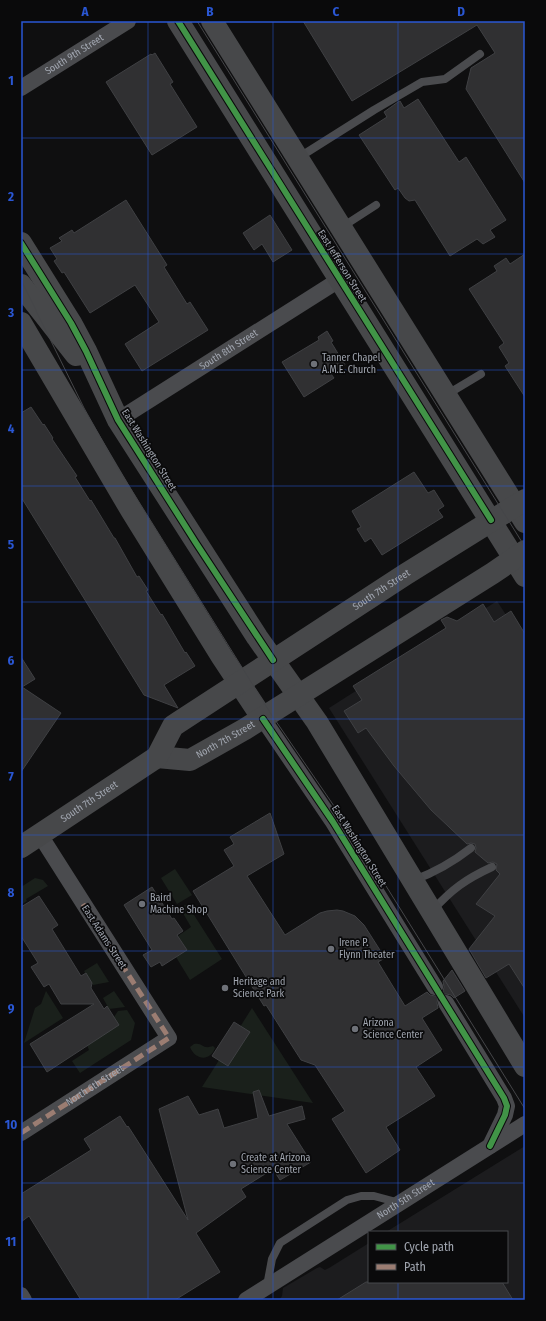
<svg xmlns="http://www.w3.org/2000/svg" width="546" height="1321" viewBox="0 0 546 1321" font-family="'Fira Sans Condensed',sans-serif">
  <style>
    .built { fill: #1c1c1e }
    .green { fill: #1a201b }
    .building { fill: #303032; stroke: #3f4043 }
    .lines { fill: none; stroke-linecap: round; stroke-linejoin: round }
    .lane { stroke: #4a4b4e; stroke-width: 8 }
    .street { stroke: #4a4b4e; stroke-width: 16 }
    .primary { stroke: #47484a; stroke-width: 22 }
    .tram { stroke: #454649; stroke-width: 1 }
    .quiet { stroke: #9b7d72; stroke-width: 5; stroke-dasharray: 10 5; stroke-linecap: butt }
    .cycleway-casing { stroke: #0a0a0b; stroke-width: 8 }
    .cycleway { stroke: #419447; stroke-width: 6 }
    .grid { fill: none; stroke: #2a57d4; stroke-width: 1; stroke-opacity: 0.55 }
    .poi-dot { fill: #6e7178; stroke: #0a0a0b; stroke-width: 1.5 }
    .labels { text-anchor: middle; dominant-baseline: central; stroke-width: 3.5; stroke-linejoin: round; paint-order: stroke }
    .street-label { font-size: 10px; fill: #a1a6b0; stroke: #0a0a0b }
    .poi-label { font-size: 10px; fill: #a1a6b0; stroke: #0a0a0b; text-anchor: start }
    .neatline { fill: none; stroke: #2a57d4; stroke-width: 1.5 }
    .grid-label { font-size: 13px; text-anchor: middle; font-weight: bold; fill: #2a57d4 }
  </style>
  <rect width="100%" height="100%" fill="#0f0f10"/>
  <g class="built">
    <polygon points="497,601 525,644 525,1018 329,708"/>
    <polygon points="525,1146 525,1300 279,1300 282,1296 283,1288 317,1268 320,1267 325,1270 329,1268 369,1243 369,1282 507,1282 507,1232 386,1232"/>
  </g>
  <g class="green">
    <polygon points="175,869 192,895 177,904 161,878"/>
    <polygon points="35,878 43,880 48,886 26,899 27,901 21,905 21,887"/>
    <polygon points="187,904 222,959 190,980 176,957 187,950 178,936 191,927 180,908"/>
    <polygon points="97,963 109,982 93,985 84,971"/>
    <polygon points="46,991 63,1018 24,1043 35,1008 41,1004"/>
    <polygon points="114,991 125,1007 109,1009 103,998"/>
    <polygon points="252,1008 313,1103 202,1087"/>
    <polygon points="127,1010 135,1023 131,1040 80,1073 72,1061 89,1050 87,1045 114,1017 118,1011"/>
    <path d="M194,1044C203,1042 202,1050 213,1046L215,1048C210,1062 195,1060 190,1047Z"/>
  </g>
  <g class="building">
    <polygon points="303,21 525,21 525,183 466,89 471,68 495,53 477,25 352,101"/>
    <polygon points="155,53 173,82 170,84 197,127 152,155 106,82 151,54 152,55"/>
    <polygon points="418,99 459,162 466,157 506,220 490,230 495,237 483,244 477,239 450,256 415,200 409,201 405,198 398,188 395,190 359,135 387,117 384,112 398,102 400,101 404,108"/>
    <polygon points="126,200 167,265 164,267 187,304 190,302 208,330 142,371 125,344 159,322 135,285 90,313 64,272 62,273 54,261 57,259 50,248 62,241 59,238 72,230 74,233"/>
    <polygon points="270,215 292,250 273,262 262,244 254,250 243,233"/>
    <polygon points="525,254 525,397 505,366 509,363 499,347 504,343 469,289 497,271 494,266 506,258 510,264"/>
    <polygon points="327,331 333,341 331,342 345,365 331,374 334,378 304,397 282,362 319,340 318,337"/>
    <polygon points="31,407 43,425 44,424 53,438 52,439 77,476 75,477 90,501 91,500 114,538 115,538 137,577 139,576 148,590 146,591 161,615 162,614 185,653 186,652 195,666 164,685 178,708 144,695 21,497 21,413"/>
    <polygon points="414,472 428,493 434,490 444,506 438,510 443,517 382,555 371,538 365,542 357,529 361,527 352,511"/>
    <polygon points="483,604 494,622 511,611 525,634 525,989 509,964 486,978 469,949 495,916 476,904 500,874 496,870 497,864 493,862 488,863 475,852 476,848 475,844 471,843 467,844 431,810 394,766 366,728 358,733 344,711 362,700 353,686 446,628 441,620 447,617 457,621"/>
    <polygon points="21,657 35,679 22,687 61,713 21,772"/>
    <polygon points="270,813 284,854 247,876 285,935 320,913 327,911 337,910 343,911 355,916 364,925 385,958 378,962 405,1006 427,992 430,995 435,996 440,995 443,992 444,987 443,981 452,970 465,991 454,998 451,995 446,994 441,995 438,998 437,1003 438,1008 422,1018 442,1050 416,1067 435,1096 386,1127 400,1150 366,1173 332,1119 345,1111 315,1065 301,1060 266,1005 264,1006 193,891 234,866 224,850 234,844 230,837"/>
    <polygon points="152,887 172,919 174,918 183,931 177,935 187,950 162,966 160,962 151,967 143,955 152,950 124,905"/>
    <polygon points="39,896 58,925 52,929 81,976 86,973 92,983 91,988 104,1009 107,1006 119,1025 47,1072 30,1044 94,1004 61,1004 49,984 44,987 31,967 38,963 21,936 21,907"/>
    <polygon points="234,1022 250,1032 228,1066 212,1056"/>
    <polygon points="259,1090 269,1116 302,1106 305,1119 287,1124 311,1162 280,1180 273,1169 241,1189 246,1197 196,1233 220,1272 175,1300 81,1300 29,1216 21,1222 21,1194 91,1150 84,1139 120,1116 127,1127 128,1126 188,1220 159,1109 188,1096 199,1115 218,1109 224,1128 258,1118 253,1092"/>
    <polygon points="366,1282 502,1282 513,1300 337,1300"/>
  </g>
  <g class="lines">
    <g class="lane">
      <polyline points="298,158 374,110 422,82 445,79 480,54"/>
      <polyline points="342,227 376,205"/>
      <polyline points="446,395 481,374"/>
      <path d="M414,880C436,872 453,862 471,848"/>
      <path d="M432,911C452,889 466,879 492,867"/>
      <polyline points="267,1286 272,1259 280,1243 347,1200 361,1196 374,1196 400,1203"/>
    </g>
    <g class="street">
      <path id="s1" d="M21,88L128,21"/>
      <path id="s2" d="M118,420L339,280"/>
      <polyline points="263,719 333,822 435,987"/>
      <polyline points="446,1003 504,1098 507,1106 505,1115 490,1146"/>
      <path id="s3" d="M21,1133L169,1038L40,835"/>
      <polyline points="21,1295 24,1300"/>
      <path id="s4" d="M246,1300L525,1124"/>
    </g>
    <g class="primary">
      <polyline points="178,21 525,576"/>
      <polyline points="212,21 525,522"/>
      <polyline points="21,243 71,323 86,351 118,420 257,637 317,722 525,1066"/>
      <polyline points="21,285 76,355"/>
      <polyline points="21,323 131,510 222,657 263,719"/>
      <path id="s5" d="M157,757L190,760L245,729L493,573L525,551"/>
      <path id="s6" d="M21,847L157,757L173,726L179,722L406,574L525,500"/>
    </g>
    <g class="tram">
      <polyline points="197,21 525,547"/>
      <polyline points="21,280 84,408 116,465 271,714 358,841 525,1109"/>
    </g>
    <polyline class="quiet" points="21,1133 169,1038 83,904"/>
    <g class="cycleway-casing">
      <g id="cycleway">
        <polyline points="178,21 491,520"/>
        <polyline points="21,243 71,323 86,351 118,420 196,543 273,660"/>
        <polyline points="263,719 333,822 504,1098 507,1106 505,1115 490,1146"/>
      </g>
    </g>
    <use href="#cycleway" class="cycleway"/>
  </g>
  <path class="grid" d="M148,21V1300M273,21V1300M398,21V1232M21,138H525M21,254H525M21,370H525M21,486H525M21,602H525M21,719H525M21,835H525M21,951H525M21,1067H525M21,1183H525M398,1282V1300"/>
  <g class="poi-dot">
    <circle cx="314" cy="364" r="4"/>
    <circle cx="142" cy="904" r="4"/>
    <circle cx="331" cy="949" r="4"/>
    <circle cx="225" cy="988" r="4"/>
    <circle cx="355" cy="1029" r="4"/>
    <circle cx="233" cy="1164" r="4"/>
  </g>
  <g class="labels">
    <g class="street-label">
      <text stroke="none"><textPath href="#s1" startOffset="63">South 9th Street</textPath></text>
      <text transform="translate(342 266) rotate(58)">East Jefferson Street</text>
      <text stroke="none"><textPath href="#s2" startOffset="131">South 8th Street</textPath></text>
      <text transform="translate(149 450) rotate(58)">East Washington Street</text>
      <text stroke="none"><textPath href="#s6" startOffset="447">South 7th Street</textPath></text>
      <text stroke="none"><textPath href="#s5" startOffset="74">North 7th Street</textPath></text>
      <text stroke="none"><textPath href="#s6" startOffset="82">South 7th Street</textPath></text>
      <text transform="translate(359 846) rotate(58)">East Washington Street</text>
      <text transform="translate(104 937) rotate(57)">East Adams Street</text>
      <text stroke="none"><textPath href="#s3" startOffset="88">North 6th Street</textPath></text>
      <text stroke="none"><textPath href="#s4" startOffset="189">North 5th Street</textPath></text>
    </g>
    <g class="poi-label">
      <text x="322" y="358">Tanner Chapel<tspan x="322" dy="12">A.M.E. Church</tspan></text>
      <text x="150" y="898">Baird<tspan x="150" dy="12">Machine Shop</tspan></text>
      <text x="339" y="943">Irene P.<tspan x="339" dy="12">Flynn Theater</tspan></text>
      <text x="233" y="982">Heritage and<tspan x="233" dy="12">Science Park</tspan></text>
      <text x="363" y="1023">Arizona<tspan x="363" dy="12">Science Center</tspan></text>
      <text x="241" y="1158">Create at Arizona<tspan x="241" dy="12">Science Center</tspan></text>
    </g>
  </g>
  <rect width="546" height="1321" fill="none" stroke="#0a0a0b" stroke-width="44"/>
  <rect x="368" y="1231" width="140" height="52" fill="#0a0a0b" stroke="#46484d"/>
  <rect x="376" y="1244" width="20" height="6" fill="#419447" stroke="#46484d"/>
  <text x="404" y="1251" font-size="12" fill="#a1a6b0">Cycle path</text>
  <rect x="376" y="1264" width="20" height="6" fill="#9b7d72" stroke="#46484d"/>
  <text x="404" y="1271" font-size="12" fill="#a1a6b0">Path</text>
  <rect x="22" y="22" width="502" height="1277" class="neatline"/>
  <g class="grid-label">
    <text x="85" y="16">A</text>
    <text x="210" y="16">B</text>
    <text x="336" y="16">C</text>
    <text x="461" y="16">D</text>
    <text x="11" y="85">1</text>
    <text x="11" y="201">2</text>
    <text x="11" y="317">3</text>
    <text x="11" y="433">4</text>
    <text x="11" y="549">5</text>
    <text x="11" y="665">6</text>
    <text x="11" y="781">7</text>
    <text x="11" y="897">8</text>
    <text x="11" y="1013">9</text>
    <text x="11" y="1129">10</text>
    <text x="11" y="1246">11</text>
  </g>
</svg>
